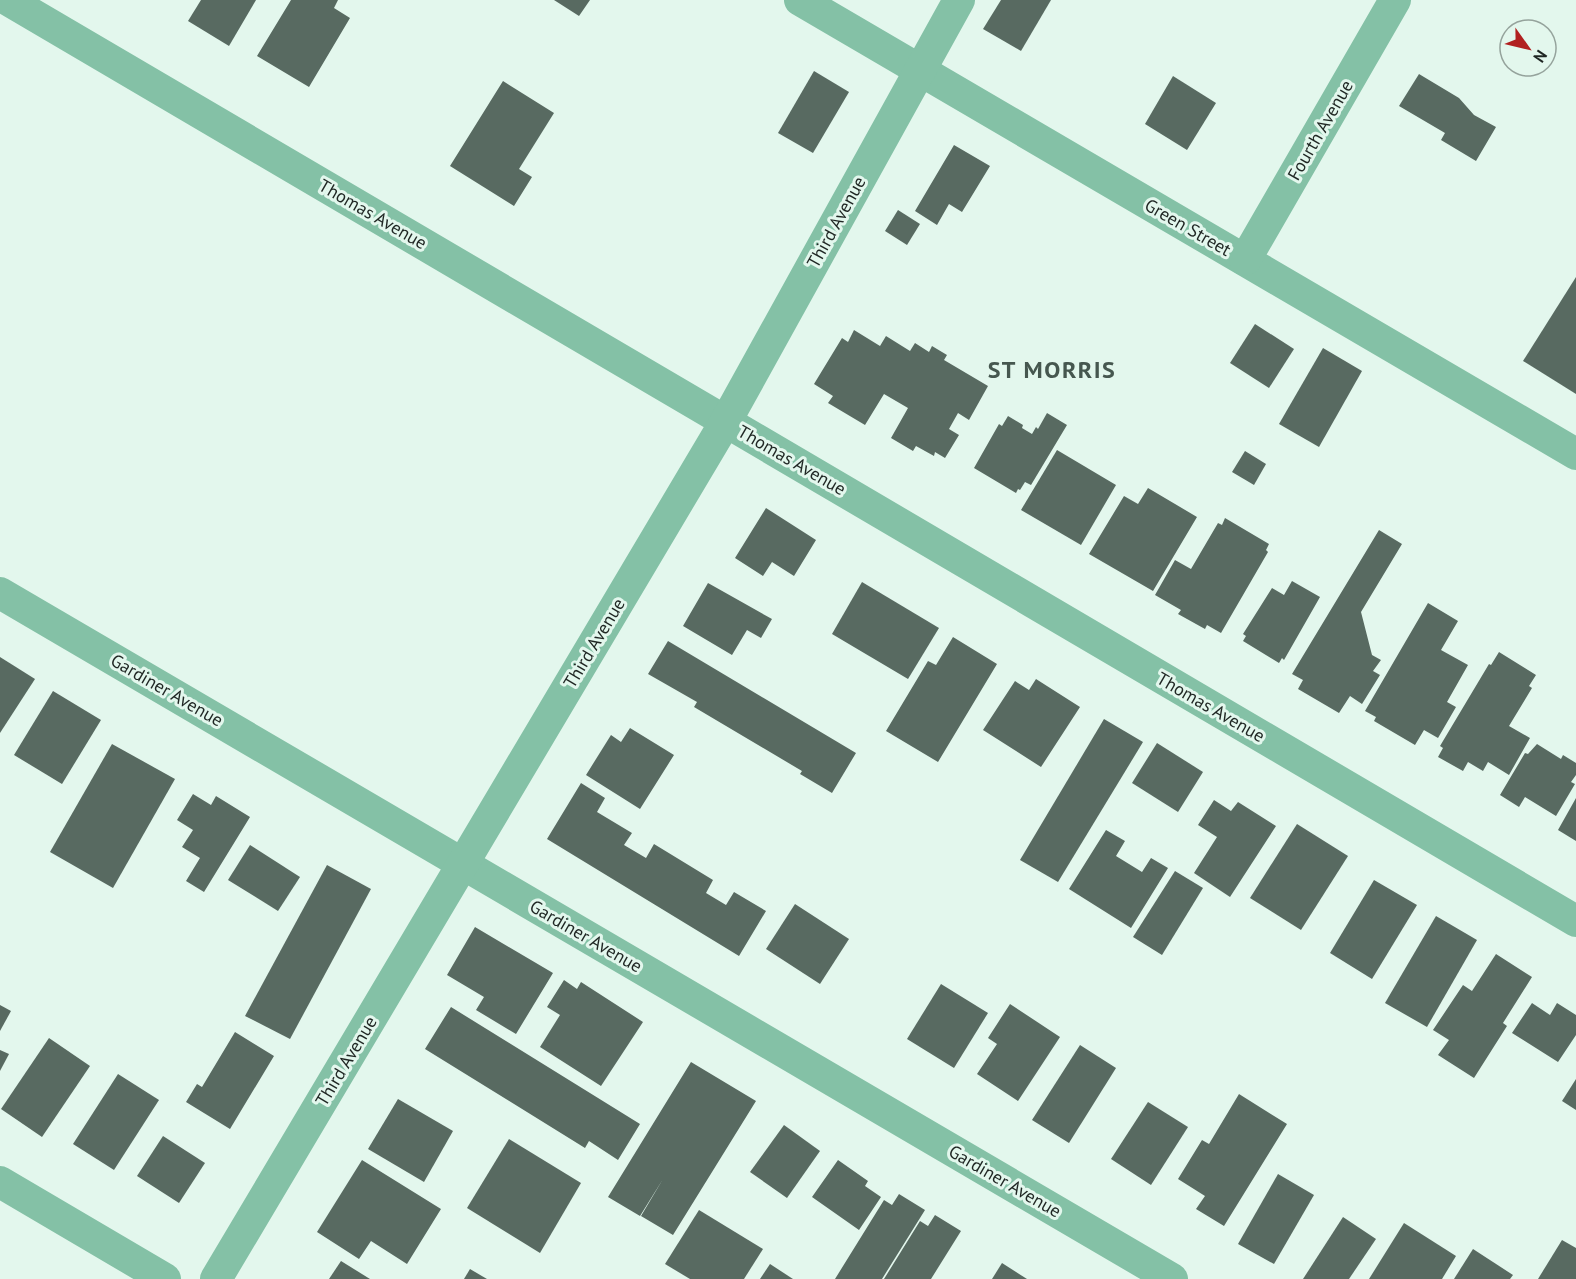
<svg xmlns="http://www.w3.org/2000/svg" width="1576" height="1279" viewBox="0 0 1576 1279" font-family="'PT Sans',sans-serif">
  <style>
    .building { fill: #586a61 }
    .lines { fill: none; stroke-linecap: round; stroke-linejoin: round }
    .street { stroke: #84c1a6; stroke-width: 32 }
    .labels { text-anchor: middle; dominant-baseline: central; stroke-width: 6; stroke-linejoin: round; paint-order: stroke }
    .street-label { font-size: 18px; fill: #1f2623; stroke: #e3f7ed }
    .district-label { font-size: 24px; font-weight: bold; letter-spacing: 1.5px; fill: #46574f; stroke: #e3f7ed }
  </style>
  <rect width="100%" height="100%" fill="#e3f7ed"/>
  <g class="building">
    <polygon points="201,0 256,0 229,46 188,21"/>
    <polygon points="291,0 338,0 334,8 350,18 309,87 257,56"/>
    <polygon points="554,0 590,0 579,16"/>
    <polygon points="1001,0 1051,0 1021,51 983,29"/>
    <polygon points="814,71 849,92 813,153 778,133"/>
    <polygon points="1419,74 1459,98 1474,115 1496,127 1476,161 1441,140 1445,133 1399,106"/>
    <polygon points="1173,76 1216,103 1187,150 1145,124"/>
    <polygon points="503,81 554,113 519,169 532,177 514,206 450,166"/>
    <polygon points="954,145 990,166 962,212 949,204 937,225 915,211"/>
    <polygon points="898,210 920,224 907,245 885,231"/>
    <polygon points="1576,277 1576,394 1523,361"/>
    <polygon points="1255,324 1294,349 1269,388 1230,363"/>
    <polygon points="854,330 880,346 886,336 910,351 915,343 929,352 932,346 947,355 944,360 988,386 969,420 958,413 949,429 959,435 945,458 935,452 934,456 916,446 913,451 891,438 908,408 884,394 865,425 828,403 833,396 814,384 842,338 848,342"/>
    <polygon points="1323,348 1362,371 1319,447 1279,424"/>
    <polygon points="1047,413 1067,425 1031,485 1025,482 1020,490 1018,489 1016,493 974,468 999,424 1002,426 1008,416 1023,425 1022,428 1032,434 1036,427 1038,429"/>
    <polygon points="1057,450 1116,485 1081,545 1021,510"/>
    <polygon points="1245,451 1266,464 1254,485 1232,472"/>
    <polygon points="1148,488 1197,517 1153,591 1089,554 1124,496 1138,504"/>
    <polygon points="766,508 816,540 794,576 772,562 763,576 735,558"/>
    <polygon points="1225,518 1269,544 1266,550 1268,552 1221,633 1207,625 1205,629 1178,614 1181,610 1155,595 1175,560 1191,569 1218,523 1222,525"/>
    <polygon points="1379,530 1402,544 1361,612 1372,655 1381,660 1373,671 1380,675 1362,704 1350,696 1339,713 1298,689 1303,680 1292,674"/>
    <polygon points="1292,581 1320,597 1284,660 1282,658 1279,663 1243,641 1246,636 1243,634 1272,588 1284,595"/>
    <polygon points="862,582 939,628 908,679 832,634"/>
    <polygon points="708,583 772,619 761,638 747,630 732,655 683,626"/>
    <polygon points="1428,603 1458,621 1441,650 1468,665 1447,702 1456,707 1438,738 1424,730 1415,745 1374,721 1376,717 1365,711"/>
    <polygon points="953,637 997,664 938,762 886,731 928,661 936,665"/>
    <polygon points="668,641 856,753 832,793 800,774 802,771 694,707 697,702 648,674"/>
    <polygon points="1499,652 1536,675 1529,686 1532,688 1509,726 1530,738 1509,775 1488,762 1483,771 1468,762 1463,771 1438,757 1443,748 1440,746 1489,664 1491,665"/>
    <polygon points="0,657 35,679 0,733"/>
    <polygon points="1036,679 1080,707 1041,767 983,730 1015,681 1029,690"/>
    <polygon points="53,691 101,720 62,784 14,755"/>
    <polygon points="1104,719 1143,742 1058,882 1020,860"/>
    <polygon points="630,728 674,755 640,809 586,775 611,735 621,742"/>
    <polygon points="1157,743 1203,772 1178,812 1132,783"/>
    <polygon points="112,744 175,779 113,888 50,852"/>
    <polygon points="1537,744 1561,759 1563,755 1576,763 1576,775 1571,782 1575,784 1556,816 1525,797 1519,807 1500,795 1525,753 1528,754"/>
    <polygon points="581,783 605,798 597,812 632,833 624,845 646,858 654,844 713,880 706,893 726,905 734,892 766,911 739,956 547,839"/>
    <polygon points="193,794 211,805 216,796 250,817 204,892 186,881 200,858 182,847 193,830 177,820"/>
    <polygon points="1576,798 1576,841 1558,830"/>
    <polygon points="1214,800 1231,811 1238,802 1276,826 1230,897 1194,873 1217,837 1198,825"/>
    <polygon points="1297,824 1348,856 1301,930 1250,898"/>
    <polygon points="1106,830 1125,841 1116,856 1142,872 1151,858 1168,868 1131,928 1069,889"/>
    <polygon points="250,845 300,877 278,911 228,880"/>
    <polygon points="327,865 371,889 290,1039 245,1016"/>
    <polygon points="1175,871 1203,888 1162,955 1133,937"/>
    <polygon points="1374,880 1417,905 1372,979 1330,953"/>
    <polygon points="795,904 849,939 820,984 766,949"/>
    <polygon points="1436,916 1477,940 1427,1027 1385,1003"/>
    <polygon points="475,927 553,973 516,1034 476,1010 484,997 447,975"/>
    <polygon points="1496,954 1532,977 1503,1023 1507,1026 1474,1078 1438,1055 1449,1040 1433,1030 1463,985 1472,991"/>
    <polygon points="564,980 577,989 581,982 643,1022 601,1086 540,1047 560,1015 547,1007"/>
    <polygon points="941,984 988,1013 954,1068 907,1039"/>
    <polygon points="1532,1003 1550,1015 1557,1003 1576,1015 1576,1035 1558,1062 1512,1033"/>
    <polygon points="1010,1004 1060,1037 1018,1101 977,1074 997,1044 988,1038"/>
    <polygon points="0,1005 11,1011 0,1031"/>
    <polygon points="451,1007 640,1124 618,1160 589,1141 585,1148 425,1049"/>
    <polygon points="235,1032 274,1056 230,1129 186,1102 197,1084 202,1087"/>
    <polygon points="49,1038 90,1066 42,1137 1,1109"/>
    <polygon points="1080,1045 1116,1068 1069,1143 1032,1120"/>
    <polygon points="0,1050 9,1054 0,1071"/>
    <polygon points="691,1062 756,1101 673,1235 641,1216 663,1179 640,1216 608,1197"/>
    <polygon points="118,1074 159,1100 114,1170 73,1144"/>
    <polygon points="1576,1079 1576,1110 1562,1101"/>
    <polygon points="1239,1094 1287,1124 1224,1226 1196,1209 1205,1196 1178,1179 1202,1140 1209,1144"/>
    <polygon points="398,1099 453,1131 424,1182 368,1149"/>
    <polygon points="1148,1102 1188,1127 1151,1185 1111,1159"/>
    <polygon points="784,1125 820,1151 787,1198 750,1172"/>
    <polygon points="163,1136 205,1163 179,1203 137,1176"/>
    <polygon points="509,1139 581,1183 540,1253 467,1208"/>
    <polygon points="362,1160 441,1209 407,1264 371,1241 359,1259 317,1232"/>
    <polygon points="838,1160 868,1181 865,1186 881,1197 859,1230 812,1197"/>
    <polygon points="1278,1174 1314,1195 1274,1264 1238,1244"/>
    <polygon points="899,1194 925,1210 882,1279 835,1279 884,1200 892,1205"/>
    <polygon points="699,1210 763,1249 744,1279 690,1279 665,1264"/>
    <polygon points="935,1215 961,1231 931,1279 884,1279 920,1221 928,1226"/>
    <polygon points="1343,1217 1376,1239 1349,1279 1303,1279"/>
    <polygon points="1404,1223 1456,1256 1442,1279 1369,1279"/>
    <polygon points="1562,1240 1576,1248 1576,1279 1538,1279"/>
    <polygon points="1473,1249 1513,1275 1510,1279 1454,1279"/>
    <polygon points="341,1261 370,1279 329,1279"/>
    <polygon points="1002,1263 1027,1279 992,1279"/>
    <polygon points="770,1264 793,1279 760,1279"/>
    <polygon points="470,1269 487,1279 464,1279"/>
  </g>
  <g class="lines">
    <g class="street">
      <polyline points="8,0 1576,921"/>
      <polyline points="800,0 1576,454"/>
      <polyline points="1245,260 1395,0"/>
      <polyline points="0,593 1172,1279"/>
      <polyline points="0,1182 165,1279"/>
      <polyline points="216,1279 726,421 959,0"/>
    </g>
  </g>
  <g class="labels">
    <g class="street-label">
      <text transform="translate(1320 130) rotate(-60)">Fourth Avenue</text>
      <text transform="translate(373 214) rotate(30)">Thomas Avenue</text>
      <text transform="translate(836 222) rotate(-61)">Third Avenue</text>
      <text transform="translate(1188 227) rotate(30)">Green Street</text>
      <text transform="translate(792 460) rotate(30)">Thomas Avenue</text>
      <text transform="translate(594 643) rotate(-59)">Third Avenue</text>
      <text transform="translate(167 690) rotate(30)">Gardiner Avenue</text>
      <text transform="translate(1211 707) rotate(30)">Thomas Avenue</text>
      <text transform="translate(586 936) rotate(30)">Gardiner Avenue</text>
      <text transform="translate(346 1061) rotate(-59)">Third Avenue</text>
      <text transform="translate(1005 1181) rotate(30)">Gardiner Avenue</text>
    </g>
    <g class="district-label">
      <text x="1052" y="369">ST MORRIS</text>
    </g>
  </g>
  <g transform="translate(1528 48) rotate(124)"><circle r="28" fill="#e3f7ed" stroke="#95a39c" stroke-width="1.5"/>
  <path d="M0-4.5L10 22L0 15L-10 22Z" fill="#b12020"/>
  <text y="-9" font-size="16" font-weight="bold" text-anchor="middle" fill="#1f2623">N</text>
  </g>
</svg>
